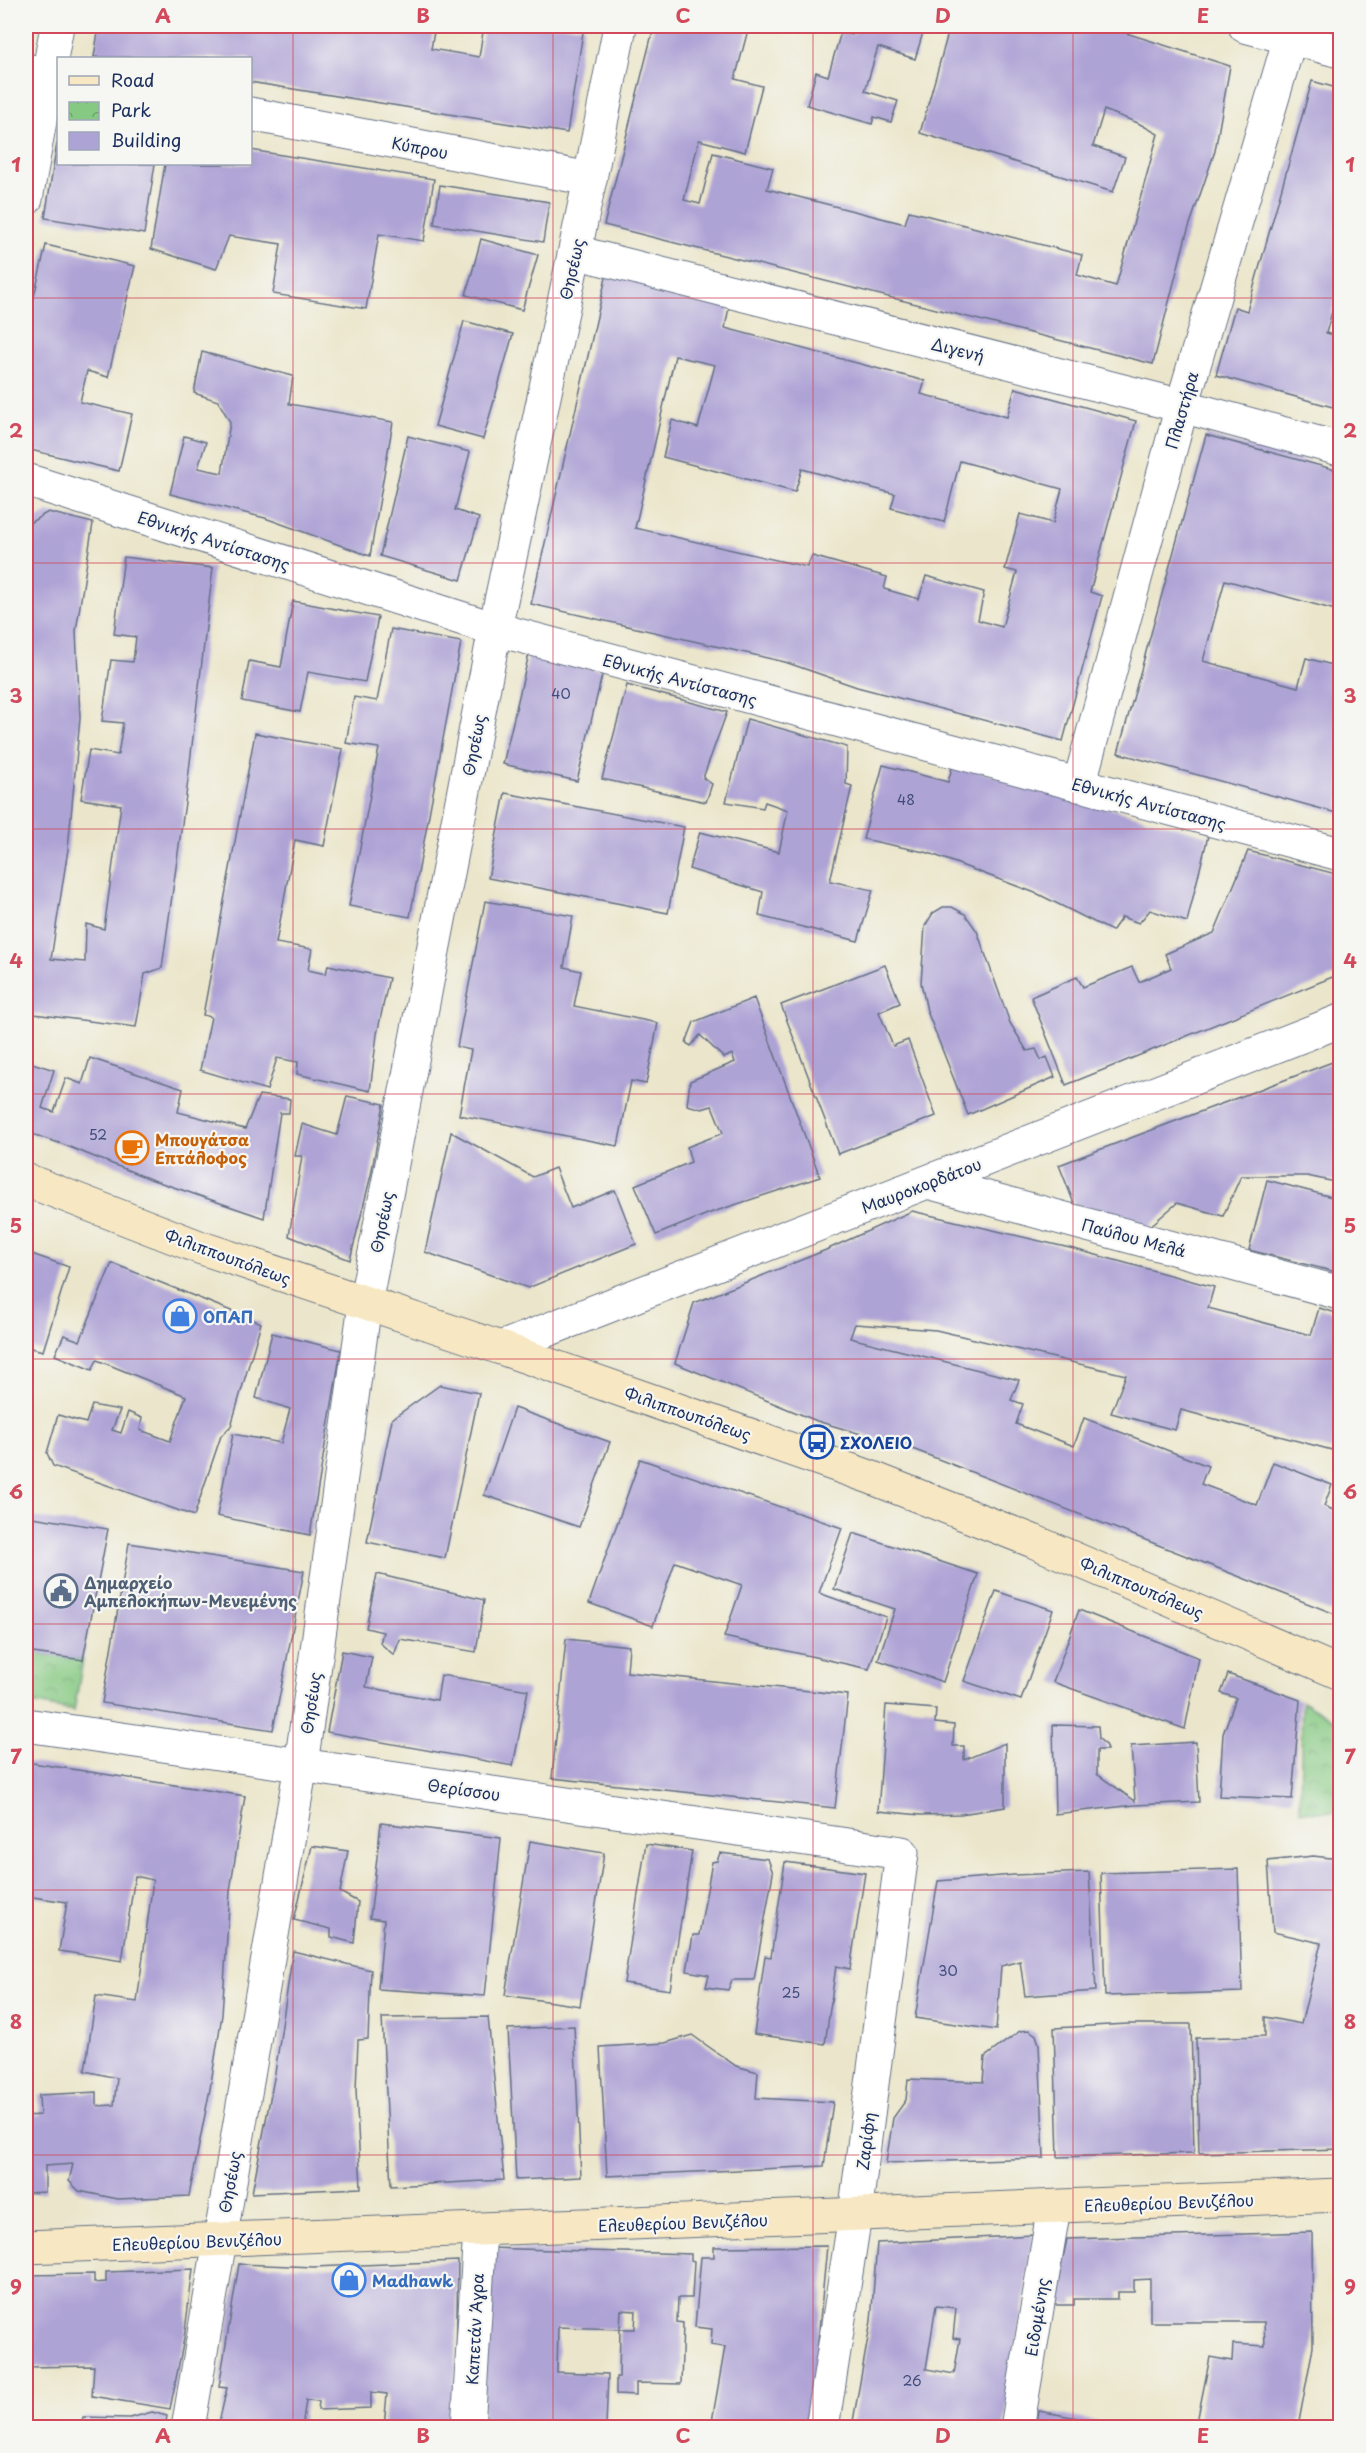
<svg xmlns="http://www.w3.org/2000/svg" width="1366" height="2453" viewBox="0 0 1366 2453" font-family="'Playpen Sans',sans-serif">
  <style>
    .park { fill: url(#park-crowns); stroke: #507c70; stroke-width: 1.5 }
    .building { fill: #aea3d5; fill-rule: evenodd }
    .lines { fill: none; stroke-linecap: round; stroke-linejoin: round }
    .minor-casing { stroke: #646f84; stroke-width: 35 }
    .tertiary-casing { stroke: #646f84; stroke-width: 35 }
    .secondary-casing { stroke: #646f84; stroke-width: 35 }
    .minor { stroke: #fff; stroke-width: 33 }
    .tertiary { stroke: #fff; stroke-width: 33 }
    .secondary { stroke: #f7e8c3; stroke-width: 33 }
    .grid { fill: none; stroke: #d1495b; stroke-width: 1.5; stroke-opacity: 0.55 }
    .labels { text-anchor: middle; dominant-baseline: central; stroke-width: 4.5; stroke-linejoin: round; paint-order: stroke }
    .number-label { font-size: 14px; fill: #404c7c }
    .street-label { font-size: 16px; fill: #1b2f5e; stroke: #f6f6f2 }
    .food-label { font-size: 16px; font-weight: bold; fill: #c56008; stroke: #f6f6f2; text-anchor: start }
    .shop-label { font-size: 16px; font-weight: bold; fill: #366cbe; stroke: #f6f6f2; text-anchor: start }
    .transit-label { font-size: 16px; font-weight: bold; fill: #164399; stroke: #f6f6f2; text-anchor: start }
    .service-label { font-size: 16px; font-weight: bold; fill: #4e5e75; stroke: #f6f6f2; text-anchor: start }
    .neatline { fill: none; stroke: #d1495b; stroke-width: 2 }
    .grid-label { font-size: 20px; text-anchor: middle; font-weight: bold; fill: #d1495b }
  </style>
  <defs>
    <pattern id="park-crowns" width="20" height="18" patternUnits="userSpaceOnUse" patternTransform="scale(1.5)"><rect width="20" height="18" fill="#86c982"/><path d="M2 6a3 3 0 1 1 6 0M12 15a3 3 0 1 1 6 0" fill="none" stroke="#6da46e"/></pattern>
  </defs>
  <rect width="100%" height="100%" fill="#f6f6f2"/>
  <filter id="ink" filterUnits="userSpaceOnUse"><feTurbulence type="fractalNoise" baseFrequency=".0167" numOctaves="2"/><feDisplacementMap in="SourceGraphic" scale="12" xChannelSelector="R" yChannelSelector="G"/><feConvolveMatrix kernelMatrix="1 2 1 2 8 2 1 2 1" color-interpolation-filters="sRGB"/></filter>
  <filter id="wash" filterUnits="userSpaceOnUse"><feTurbulence type="fractalNoise" baseFrequency=".008" numOctaves="4" result="noise"/><feDisplacementMap in="SourceGraphic" scale="24" xChannelSelector="R" yChannelSelector="G"/><feGaussianBlur stdDeviation="1.35" result="paint"/><feColorMatrix in="noise" values="0 0 0 0 0 0 0 0 0 0 0 0 0 0 0 0 0 1.4 0 .05"/><feComposite in="paint" operator="in"/></filter>
  <g filter="url(#wash)">
    <rect width="100%" height="100%" fill="#ebe6cb"/>
    <g class="park">
      <polygon points="26,1652 83,1660 74,1711 26,1702"/>
      <polygon points="1302,1701 1340,1724 1340,1813 1300,1811"/>
    </g>
    <g id="blocks">
      <g class="building">
        <polygon points="99,26 435,26 431,49 479,57 484,26 584,26 567,133 250,82 250,58 94,57"/>
        <polygon points="654,26 749,26 735,79 762,86 745,152 699,140 684,200 700,204 713,153 773,168 767,189 905,224 909,211 1082,255 1077,275 1116,286 1158,134 1138,123 1104,110 1093,146 1125,157 1113,192 920,133 950,26 1104,26 1230,66 1215,151 1186,236 1153,364 604,225"/>
        <polygon points="837,26 925,26 915,59 878,47 865,91 898,101 891,122 874,117 872,124 807,105 816,72 828,76 841,32 852,35 854,31"/>
        <polygon points="1312,81 1340,89 1340,284 1326,333 1340,337 1340,409 1216,375 1235,307 1247,311"/>
        <polygon points="57,143 58,164 155,164 144,234 45,218"/>
        <polygon points="250,150 434,179 424,241 379,234 366,309 273,294 281,244 229,236 216,269 151,249 165,164 250,164"/>
        <polygon points="440,185 549,202 543,242 434,224"/>
        <polygon points="481,239 538,255 522,310 466,295"/>
        <polygon points="46,245 135,266 108,377 87,371 80,402 132,414 119,471 26,449 26,331"/>
        <path d="M607,273L730,302L725,328L925,381L921,394L1007,417L1015,388L1136,421L1090,592L1102,596L1063,741L857,687L785,662L531,604ZM675,356L715,365L698,428L672,420L663,457L795,492L802,469L895,494L891,508L944,522L960,461L1062,489L1053,523L1020,514L1005,569L1017,572L1002,627L978,620L984,592L926,576L919,599L884,589L887,577L812,556L807,567L635,528Z"/>
        <polygon points="464,321 513,334 483,439 435,426"/>
        <polygon points="202,352 293,376 289,404 393,422 370,556 265,518 170,494 184,436 206,442 198,468 222,473 230,422 218,401 194,393"/>
        <polygon points="1206,435 1340,471 1339,611 1225,580 1203,661 1298,687 1306,658 1340,667 1340,814 1118,753"/>
        <polygon points="408,436 470,452 455,510 479,518 461,580 380,556"/>
        <polygon points="48,512 93,523 76,631 80,718 68,849 51,959 85,962 86,924 104,929 121,805 81,799 89,750 118,755 123,723 102,721 111,660 133,662 136,637 114,634 124,557 213,568 187,788 162,968 145,974 136,1027 26,1013 26,525"/>
        <polygon points="293,601 378,617 365,682 308,672 300,712 242,701 249,661 281,667"/>
        <polygon points="391,629 461,642 410,917 349,906 379,748 346,743 354,697 377,701"/>
        <polygon points="529,654 603,671 577,781 503,764"/>
        <polygon points="627,685 727,712 703,778 712,784 706,802 602,779"/>
        <polygon points="747,719 847,747 846,784 852,786 830,881 873,890 858,941 759,916 763,892 689,869 700,832 779,852 788,810 765,802 763,808 726,802"/>
        <polygon points="255,733 343,749 324,846 295,840 276,943 312,949 308,970 326,974 328,965 389,978 377,1034 370,1091 297,1074 298,1062 277,1058 267,1090 200,1070 211,1017 203,1015"/>
        <polygon points="953,764 1208,836 1187,922 1150,910 1139,923 1122,917 1112,931 1038,894 929,853 863,839 883,765 948,782"/>
        <polygon points="505,793 684,827 668,913 488,878"/>
        <polygon points="1248,851 1340,875 1340,974 1066,1085 1031,997 1077,977 1083,987 1132,967 1139,982 1171,968 1165,954 1214,933"/>
        <polygon points="485,901 573,916 564,967 581,971 574,1006 658,1023 646,1084 631,1081 618,1146 459,1115 471,1050 457,1047"/>
        <polygon points="943,907 952,907 965,914 977,931 1010,1023 1027,1051 1036,1049 1041,1060 1047,1057 1055,1077 968,1115 927,1011 921,983 925,926 933,913"/>
        <polygon points="885,965 900,1003 879,1012 893,1046 908,1040 936,1116 838,1154 781,1005"/>
        <polygon points="754,998 820,1177 710,1213 656,1235 635,1185 691,1162 687,1147 723,1133 712,1106 702,1109 687,1105 690,1081 735,1062 732,1054 724,1058 700,1035 691,1046 686,1043 694,1022"/>
        <polygon points="90,1058 183,1089 178,1112 245,1129 259,1095 290,1099 289,1113 280,1113 264,1218 150,1179 62,1144 26,1132 26,1061 54,1070 42,1108 54,1112 66,1078 82,1084"/>
        <polygon points="1335,1061 1340,1074 1340,1183 1307,1176 1241,1176 1223,1216 1177,1203 1148,1228 1077,1211 1059,1165"/>
        <polygon points="347,1096 384,1104 371,1175 350,1260 289,1236 302,1156 295,1156 302,1124 337,1135"/>
        <polygon points="451,1132 533,1177 555,1168 571,1208 615,1190 636,1244 528,1288 425,1252"/>
        <polygon points="1267,1180 1332,1197 1333,1192 1340,1194 1340,1273 1249,1250"/>
        <polygon points="912,1211 1074,1249 1214,1287 1208,1308 1311,1335 1319,1308 1340,1314 1340,1418 1332,1450 1181,1410 1175,1430 1111,1413 1126,1375 936,1330 855,1324 850,1338 1019,1380 1011,1400 1023,1404 1016,1424 1074,1446 1084,1418 1208,1466 1201,1484 1257,1505 1273,1462 1332,1485 1324,1506 1340,1513 1340,1616 915,1450 817,1421 675,1363 694,1303 826,1250"/>
        <polygon points="26,1252 69,1267 43,1351 31,1348 30,1353 26,1353"/>
        <polygon points="112,1263 261,1323 231,1426 221,1436 194,1516 53,1466 47,1453 58,1415 86,1423 92,1405 120,1410 112,1430 121,1433 128,1412 142,1418 140,1430 170,1441 186,1396 97,1360 92,1370 55,1355 64,1335 80,1341"/>
        <polygon points="272,1333 341,1350 310,1535 217,1516 233,1434 281,1443 290,1409 256,1398"/>
        <polygon points="440,1385 479,1393 445,1558 367,1542 392,1419"/>
        <polygon points="514,1408 610,1442 579,1527 484,1495"/>
        <polygon points="640,1459 842,1528 819,1593 886,1617 869,1669 724,1637 742,1585 675,1562 653,1626 589,1603"/>
        <polygon points="26,1516 108,1529 83,1660 26,1652"/>
        <polygon points="853,1533 978,1574 943,1682 878,1660 895,1609 834,1589"/>
        <polygon points="129,1543 304,1571 273,1730 102,1703"/>
        <polygon points="377,1574 484,1600 476,1652 400,1639 394,1655 380,1643 383,1632 366,1628"/>
        <polygon points="996,1591 1053,1610 1021,1700 964,1681"/>
        <polygon points="1079,1610 1199,1658 1185,1729 1053,1682"/>
        <polygon points="566,1639 629,1646 627,1672 848,1695 835,1808 552,1778"/>
        <polygon points="342,1651 372,1657 366,1687 437,1700 441,1675 528,1690 513,1766 327,1732"/>
        <polygon points="1228,1674 1300,1700 1292,1799 1219,1796 1223,1734 1236,1698 1221,1693"/>
        <polygon points="886,1705 936,1709 935,1723 954,1725 953,1746 964,1746 964,1760 1005,1743 1005,1807 961,1814 921,1815 878,1811"/>
        <polygon points="1053,1725 1098,1726 1099,1739 1105,1744 1107,1750 1097,1750 1097,1774 1135,1801 1131,1746 1196,1742 1199,1802 1135,1805 1055,1814"/>
        <polygon points="26,1762 245,1796 230,1891 222,2015 210,2089 189,2196 118,2199 79,2191 69,2181 73,2164 45,2166 45,2192 26,2193 26,2116 40,2115 39,2095 97,2092 97,2106 114,2105 117,2078 85,2071 96,1996 137,2002 153,1880 135,1876 122,1961 59,1951 67,1902 26,1896"/>
        <polygon points="381,1823 501,1838 485,1996 378,1989 384,1920 370,1918"/>
        <polygon points="530,1841 604,1853 580,2006 505,1995"/>
        <polygon points="646,1844 692,1851 670,1990 624,1983"/>
        <polygon points="312,1846 348,1851 340,1892 358,1902 354,1943 331,1937 331,1929 294,1920"/>
        <polygon points="720,1853 768,1859 773,1873 754,1980 732,1980 728,1990 706,1987 709,1975 687,1971 693,1935 699,1935 712,1862 717,1861"/>
        <polygon points="1313,1856 1340,1859 1340,2149 1199,2153 1196,2038 1265,2036 1265,2017 1301,2024 1321,1943 1273,1932 1268,1861"/>
        <polygon points="785,1862 865,1873 850,1969 836,1966 825,2044 754,2034 765,1956 771,1957"/>
        <polygon points="1238,1869 1242,1992 1105,1996 1101,1873"/>
        <polygon points="1089,1872 1096,1991 1025,1996 1020,1961 1001,1966 996,2030 915,2018 938,1881 1014,1875"/>
        <polygon points="293,1951 371,1970 368,2039 358,2040 356,2089 361,2188 252,2193 275,2073"/>
        <polygon points="488,2017 504,2180 391,2186 382,2018"/>
        <polygon points="1128,2024 1191,2024 1194,2153 1058,2157 1054,2028"/>
        <polygon points="574,2026 581,2177 516,2180 508,2029"/>
        <polygon points="1029,2030 1036,2035 1039,2044 1044,2158 886,2163 893,2118 906,2100 908,2079 983,2082 985,2057 1020,2031"/>
        <polygon points="692,2035 736,2066 758,2072 756,2098 833,2102 824,2166 607,2176 600,2047 665,2043"/>
        <polygon points="1312,2232 1313,2347 1298,2427 1196,2427 1210,2357 1232,2361 1233,2344 1265,2346 1264,2322 1150,2322 1150,2279 1134,2280 1134,2292 1118,2292 1118,2299 1074,2299 1074,2305 1053,2305 1067,2239"/>
        <path d="M1033,2235L1004,2427H852L871,2321L877,2243ZM936,2306L956,2308L953,2338L960,2339L954,2374L926,2369Z"/>
        <polygon points="827,2246 816,2362 805,2427 711,2427 725,2347 711,2345 712,2329 695,2327 701,2257 714,2257 714,2247"/>
        <polygon points="488,2248 691,2254 691,2260 694,2261 692,2298 678,2298 677,2322 683,2323 681,2384 636,2383 636,2395 616,2394 616,2377 619,2377 620,2329 635,2329 636,2311 621,2310 620,2329 558,2327 557,2372 608,2374 606,2427 482,2427"/>
        <polygon points="458,2261 456,2366 452,2427 384,2427 387,2394 371,2392 371,2408 318,2410 319,2401 306,2400 302,2427 218,2427 227,2388 219,2387 239,2264 314,2267"/>
        <polygon points="193,2269 184,2339 170,2409 92,2396 94,2366 26,2367 26,2275 94,2274 94,2283 106,2282 106,2272"/>
        <polygon points="1039,2411 1121,2426 1121,2427 1036,2427"/>
        <polygon points="152,2412 167,2416 165,2427 81,2427 83,2417 130,2418"/>
      </g>
    </g>
  </g>
  <g filter="url(#ink)">
    <use href="#blocks" fill-opacity="0" stroke="#646f84" stroke-width="1.5"/>
    <g class="lines">
      <g class="minor-casing">
        <g id="minor">
          <polyline points="1245,26 1340,51"/>
          <polyline points="26,70 58,77"/>
          <polyline points="250,114 590,179"/>
          <polyline points="575,252 1182,406 1340,449"/>
          <polyline points="26,480 495,629 1340,854"/>
          <polyline points="1079,785 1182,406 1290,38"/>
          <polyline points="928,1182 1340,1293"/>
          <polyline points="501,1348 1340,1021"/>
          <polyline points="26,1725 902,1853 855,2215 822,2428"/>
          <polyline points="188,2428 301,1765 365,1304 495,629 590,179 620,26"/>
          <polyline points="468,2428 480,2230"/>
          <polyline points="1017,2428 1054,2207"/>
        </g>
      </g>
      <g class="tertiary-casing">
        <polyline id="tertiary" points="26,199 57,26"/>
      </g>
      <g class="secondary-casing">
        <g id="secondary">
          <polyline points="26,1180 199,1247 501,1348 870,1477 1033,1541 1340,1673"/>
          <polyline points="26,2247 1340,2195"/>
        </g>
      </g>
      <use href="#minor" class="minor"/>
      <use href="#tertiary" class="tertiary"/>
      <use href="#secondary" class="secondary"/>
    </g>
  </g>
  <path class="grid" d="M293,26V2428M553,26V2428M813,26V2428M1073,26V2428M26,298H1340M26,563H1340M26,829H1340M26,1094H1340M26,1359H1340M26,1624H1340M26,1890H1340M26,2155H1340"/>
  <defs>
    <g id="cafe-ring" transform="scale(1.725)"><circle r="9.5" fill="#f6f6f2" stroke="#e8710a" stroke-width="1.5"/><path d="M-5.5-4.5H6V0H3Q3 3.5 0 3.5H-2.5Q-5.5 3.5-5.5 0ZM3-3.2v2h1.7v-2ZM-6 4.5H4V6H-6Z" fill="#e8710a"/></g>
    <g id="shop-ring" transform="scale(1.725)"><circle r="9.5" fill="#f6f6f2" stroke="#3f7fe0" stroke-width="1.5"/><path d="M-5-2.5h2.3a2.7 3.5 0 0 1 5.4 0H5L5.5 6h-11ZM-1.5-2.5h3a1.5 2.3 0 0 0-3 0Z" fill="#3f7fe0"/></g>
    <g id="bus-ring" transform="scale(1.725)"><circle r="9.5" fill="#f6f6f2" stroke="#1a4fb4" stroke-width="1.5"/><path d="M-5-6H5V4H4V6H2V4H-2V6H-4V4H-5ZM-3.5-4V0h7V-4ZM-3.5 1.2v1.5H-2V1.2ZM2 1.2v1.5H3.5V1.2Z" fill="#1a4fb4"/></g>
    <g id="civic-ring" transform="scale(1.725)"><circle r="9.5" fill="#f6f6f2" stroke="#5c6f8a" stroke-width="1.5"/><path d="M-.6-6.5H3V-4.5H.6V-3L4-1V1h2V6H-6V1h2V-1L-.6-3ZM-1.2 2.5V6h2.4V2.5Z" fill="#5c6f8a"/></g>
  </defs>
  <g fill-rule="evenodd">
    <use href="#cafe-ring" x="132" y="1148"/>
    <use href="#shop-ring" x="180" y="1316"/>
    <use href="#bus-ring" x="817" y="1442"/>
    <use href="#civic-ring" x="61" y="1591"/>
    <use href="#shop-ring" x="349" y="2280"/>
  </g>
  <g class="labels">
    <g class="number-label">
      <text x="561" y="693">40</text>
      <text x="906" y="799">48</text>
      <text x="98" y="1134">52</text>
      <text x="948" y="1970">30</text>
      <text x="791" y="1992">25</text>
      <text x="912" y="2380">26</text>
    </g>
    <g class="street-label">
      <text transform="translate(420 147) rotate(11)">Κύπρου</text>
      <text transform="translate(571 269) rotate(-78)">Θησέως</text>
      <text transform="translate(958 349) rotate(14)">Διγενή</text>
      <text transform="translate(1181 410) rotate(-74)">Πλαστήρα</text>
      <text transform="translate(214 540) rotate(18)">Εθνικής Αντίστασης</text>
      <text transform="translate(680 679) rotate(15)">Εθνικής Αντίστασης</text>
      <text transform="translate(473 745) rotate(-79)">Θησέως</text>
      <text transform="translate(1149 803) rotate(15)">Εθνικής Αντίστασης</text>
      <text transform="translate(921 1185) rotate(-21)">Μαυροκορδάτου</text>
      <text transform="translate(381 1222) rotate(-79)">Θησέως</text>
      <text transform="translate(1134 1237) rotate(15)">Παύλου Μελά</text>
      <text transform="translate(228 1256) rotate(20)">Φιλιππουπόλεως</text>
      <text transform="translate(688 1413) rotate(19)">Φιλιππουπόλεως</text>
      <text transform="translate(1142 1587) rotate(23)">Φιλιππουπόλεως</text>
      <text transform="translate(310 1703) rotate(-82)">Θησέως</text>
      <text transform="translate(464 1789) rotate(8)">Θερίσσου</text>
      <text transform="translate(865 2141) rotate(-83)">Ζαρίφη</text>
      <text transform="translate(229 2182) rotate(-80)">Θησέως</text>
      <text transform="translate(1169 2202) rotate(-2)">Ελευθερίου Βενιζέλου</text>
      <text transform="translate(683 2222) rotate(-2)">Ελευθερίου Βενιζέλου</text>
      <text transform="translate(197 2241) rotate(-2)">Ελευθερίου Βενιζέλου</text>
      <text transform="translate(1036 2317) rotate(-81)">Ειδομένης</text>
      <text transform="translate(474 2329) rotate(-87)">Καπετάν Άγρα</text>
    </g>
    <g class="food-label">
      <text x="155" y="1139">Μπουγάτσα<tspan x="155" dy="18">Επτάλοφος</tspan></text>
    </g>
    <g class="shop-label">
      <text x="203" y="1316">ΟΠΑΠ</text>
      <text x="372" y="2280">Madhawk</text>
    </g>
    <g class="transit-label">
      <text x="840" y="1442">ΣΧΟΛΕΙΟ</text>
    </g>
    <g class="service-label">
      <text x="84" y="1582">Δημαρχείο<tspan x="84" dy="18">Αμπελοκήπων-Μενεμένης</tspan></text>
    </g>
  </g>
  <rect width="1366" height="2453" fill="none" stroke="#f6f6f2" stroke-width="66"/>
  <rect x="57" y="57" width="195" height="108" fill="#f6f6f2" stroke="#9ea6b7" stroke-width="1.5"/>
  <rect x="69" y="76" width="30" height="9" fill="#f7e8c3" stroke="#9ea6b7" stroke-width="1.5"/>
  <text x="111" y="87" font-size="18" fill="#1b2f5e">Road</text>
  <rect x="69" y="102" width="30" height="18" fill="url(#park-crowns)" stroke="#9ea6b7" stroke-width="1.5"/>
  <text x="111" y="117" font-size="18" fill="#1b2f5e">Park</text>
  <rect x="69" y="132" width="30" height="18" fill="#aea3d5" stroke="#9ea6b7" stroke-width="1.5"/>
  <text x="111" y="147" font-size="18" fill="#1b2f5e">Building</text>
  <rect x="33" y="33" width="1300" height="2387" class="neatline"/>
  <g class="grid-label">
    <text x="163" y="23">A</text>
    <text x="423" y="23">B</text>
    <text x="683" y="23">C</text>
    <text x="943" y="23">D</text>
    <text x="1203" y="23">E</text>
    <text x="16" y="172">1</text>
    <text x="1350" y="172">1</text>
    <text x="16" y="438">2</text>
    <text x="1350" y="438">2</text>
    <text x="16" y="703">3</text>
    <text x="1350" y="703">3</text>
    <text x="16" y="968">4</text>
    <text x="1350" y="968">4</text>
    <text x="16" y="1233">5</text>
    <text x="1350" y="1233">5</text>
    <text x="16" y="1499">6</text>
    <text x="1350" y="1499">6</text>
    <text x="16" y="1764">7</text>
    <text x="1350" y="1764">7</text>
    <text x="16" y="2029">8</text>
    <text x="1350" y="2029">8</text>
    <text x="16" y="2294">9</text>
    <text x="1350" y="2294">9</text>
    <text x="163" y="2443">A</text>
    <text x="423" y="2443">B</text>
    <text x="683" y="2443">C</text>
    <text x="943" y="2443">D</text>
    <text x="1203" y="2443">E</text>
  </g>
</svg>
